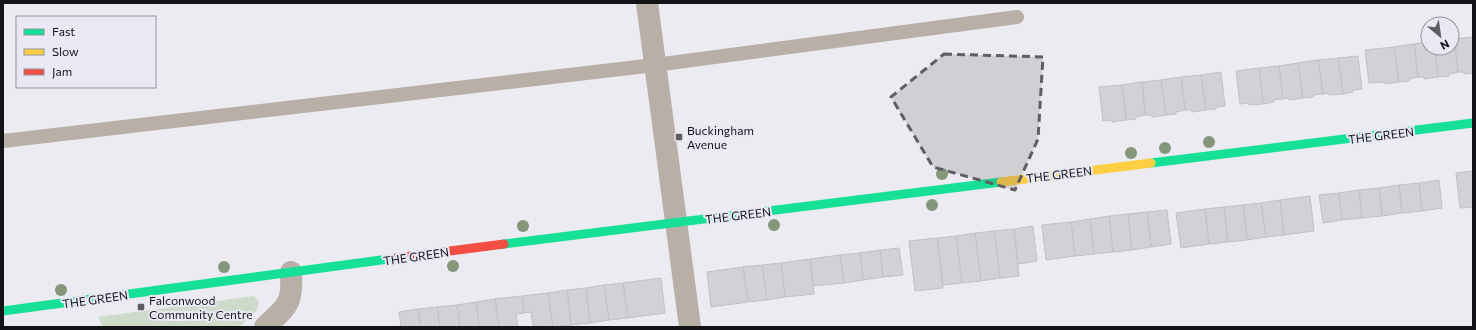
<svg xmlns="http://www.w3.org/2000/svg" width="1476" height="330" viewBox="0 0 1476 330" font-family="Commissioner,sans-serif">
  <style>
    .green { fill: #cedaca }
    .building { fill: #d1d1d6; stroke: #c0c0c5 }
    .lines { fill: none; stroke-linecap: round; stroke-linejoin: round }
    .lane { stroke: #b8afa7; stroke-width: 14 }
    .street { stroke: #b8afa7; stroke-width: 22 }
    .fast { stroke: #16e098; stroke-width: 9 }
    .slow { stroke: #ffcf43; stroke-width: 9 }
    .jam { stroke: #f24e42; stroke-width: 9 }
    .tree { fill: #85977b }
    .marked { fill: #5f5f63; fill-opacity: 0.2; stroke: #5f5f63; stroke-width: 3; stroke-dasharray: 8 5; stroke-linejoin: round }
    .poi-dot { fill: #5f5f63; stroke: #e8e9f4; stroke-width: 1.5 }
    .labels { text-anchor: middle; dominant-baseline: central; stroke-width: 4; stroke-linejoin: round; paint-order: stroke }
    .poi-label { font-size: 12px; fill: #131317; stroke: #e8e9f4; text-anchor: start }
    .street-label { font-size: 12px; fill: #131317; stroke: #e8e9f4 }
  </style>
  <rect width="100%" height="100%" fill="#ebebf1"/>
  <polygon class="green" points="254,296 259,302 257,310 240,327 103,327 98,317"/>
  <g class="building">
    <polygon points="1473,37 1473,73 1464,74 1464,72 1458,72 1454,39"/>
    <polygon points="1454,39 1458,72 1449,74 1449,76 1438,77 1435,48 1452,48 1452,40"/>
    <polygon points="1428,42 1428,48 1435,48 1438,77 1424,79 1424,77 1418,77 1414,44"/>
    <polygon points="1414,44 1418,77 1409,79 1409,81 1399,82 1394,47"/>
    <polygon points="1394,47 1399,82 1385,84 1385,82 1369,83 1365,50"/>
    <polygon points="1358,56 1362,89 1353,90 1353,92 1343,94 1338,58"/>
    <polygon points="1338,58 1343,94 1329,95 1328,93 1323,94 1318,60"/>
    <polygon points="1318,60 1323,94 1313,95 1313,97 1303,98 1298,63"/>
    <polygon points="1298,63 1303,98 1289,100 1288,98 1283,99 1279,66"/>
    <polygon points="1279,66 1283,99 1273,100 1274,102 1263,104 1259,68"/>
    <polygon points="1259,68 1263,104 1249,105 1249,103 1240,104 1236,71"/>
    <polygon points="1221,72 1225,106 1216,107 1216,109 1206,110 1201,75"/>
    <polygon points="1201,75 1206,110 1192,112 1191,110 1185,110 1181,77"/>
    <polygon points="1181,77 1185,110 1176,112 1176,114 1166,115 1161,80"/>
    <polygon points="1161,80 1166,115 1152,117 1151,115 1145,115 1142,82"/>
    <polygon points="1142,82 1145,115 1136,117 1136,119 1126,120 1122,85"/>
    <polygon points="1122,85 1126,120 1112,122 1112,120 1103,121 1099,87"/>
    <polygon points="1473,171 1473,207 1460,208 1456,173"/>
    <polygon points="1439,180 1442,208 1422,211 1419,183"/>
    <polygon points="1419,183 1422,211 1402,213 1399,185"/>
    <polygon points="1399,185 1402,213 1382,216 1379,188"/>
    <polygon points="1379,188 1382,216 1362,218 1359,190"/>
    <polygon points="1359,190 1362,218 1342,220 1339,193"/>
    <polygon points="1339,193 1342,220 1323,223 1319,195"/>
    <polygon points="1310,196 1314,231 1284,235 1280,200"/>
    <polygon points="1280,200 1284,235 1266,237 1261,203"/>
    <polygon points="1261,203 1266,237 1247,240 1243,205"/>
    <polygon points="1243,205 1247,240 1228,242 1224,207"/>
    <polygon points="1224,207 1228,242 1209,244 1205,209"/>
    <polygon points="1205,209 1209,244 1181,248 1176,213"/>
    <polygon points="1167,210 1171,244 1151,247 1147,212"/>
    <polygon points="1147,212 1151,247 1132,250 1128,214"/>
    <polygon points="1128,214 1132,250 1113,252 1109,216"/>
    <polygon points="1109,216 1113,252 1094,254 1090,219"/>
    <polygon points="1090,219 1094,254 1075,256 1071,222"/>
    <polygon points="1071,222 1075,256 1046,260 1042,225"/>
    <polygon points="1033,226 1037,261 1018,264 1014,229"/>
    <polygon points="1014,229 1019,276 1000,278 994,231"/>
    <polygon points="994,231 1000,278 981,281 975,233"/>
    <polygon points="975,233 981,281 962,283 956,236"/>
    <polygon points="956,236 962,283 943,285 937,238"/>
    <polygon points="937,238 943,288 915,291 909,241"/>
    <polygon points="899,248 903,275 883,277 880,250"/>
    <polygon points="880,250 883,277 863,280 860,253"/>
    <polygon points="860,253 863,280 844,283 840,255"/>
    <polygon points="840,255 844,283 814,286 810,259"/>
    <polygon points="810,259 814,294 785,297 781,263"/>
    <polygon points="781,263 785,297 767,300 762,265"/>
    <polygon points="762,265 767,300 748,302 743,267"/>
    <polygon points="743,267 748,302 711,307 707,272"/>
    <polygon points="661,278 665,313 628,318 623,283"/>
    <polygon points="623,283 628,318 609,320 604,285"/>
    <polygon points="604,285 609,320 590,323 586,288"/>
    <polygon points="586,288 590,323 571,325 567,290"/>
    <polygon points="567,290 571,325 553,327 548,293"/>
    <polygon points="548,293 553,327 533,327 531,312 524,313 522,296"/>
    <polygon points="522,296 524,313 516,314 518,327 499,327 495,299"/>
    <polygon points="495,299 499,327 479,327 476,302"/>
    <polygon points="476,302 479,327 460,327 457,305"/>
    <polygon points="457,305 460,327 440,327 437,307"/>
    <polygon points="437,307 440,327 421,327 418,309"/>
    <polygon points="418,309 421,327 401,327 399,312"/>
  </g>
  <g class="lines">
    <polyline class="lane" points="3,141 655,65 1017,17"/>
    <g class="street">
      <polyline points="647,3 690,327"/>
      <path d="M265,327C287,306 293,305 291,272"/>
    </g>
    <g class="fast">
      <polyline points="1151,163 1473,123"/>
      <polyline points="504,244 1001,182"/>
      <polyline points="3,311 396,258"/>
    </g>
    <polyline class="slow" points="1001,182 1151,163"/>
    <polyline class="jam" points="396,258 504,244"/>
  </g>
  <g class="tree">
    <circle cx="1209" cy="142" r="6"/>
    <circle cx="1165" cy="148" r="6"/>
    <circle cx="1131" cy="153" r="6"/>
    <circle cx="942" cy="174" r="6"/>
    <circle cx="932" cy="205" r="6"/>
    <circle cx="774" cy="225" r="6"/>
    <circle cx="523" cy="226" r="6"/>
    <circle cx="453" cy="266" r="6"/>
    <circle cx="224" cy="267" r="6"/>
    <circle cx="61" cy="290" r="6"/>
  </g>
  <path class="marked" d="M944,54L1043,57L1038,139L1015,190L933,167L891,97Z"/>
  <g class="poi-dot">
    <rect x="675" y="133" width="8" height="8" rx="2"/>
    <rect x="137" y="303" width="8" height="8" rx="2"/>
  </g>
  <g class="labels">
    <g class="poi-label">
      <text x="687" y="130">Buckingham<tspan x="687" dy="14">Avenue</tspan></text>
      <text x="149" y="300">Falconwood<tspan x="149" dy="14">Community Centre</tspan></text>
    </g>
    <g class="street-label">
      <text transform="translate(1381 135) rotate(-7)">THE GREEN</text>
      <text transform="translate(1059 174) rotate(-7)">THE GREEN</text>
      <text transform="translate(738 215) rotate(-7)">THE GREEN</text>
      <text transform="translate(416 256) rotate(-8)">THE GREEN</text>
      <text transform="translate(95 299) rotate(-8)">THE GREEN</text>
    </g>
  </g>
  <rect width="1476" height="330" fill="none" stroke="#131317" stroke-width="8"/>
  <rect x="16" y="16" width="140" height="72" fill="#e8e9f4" stroke="#93939c"/>
  <rect x="24" y="29" width="20" height="6" fill="#16e098" stroke="#93939c"/>
  <text x="52" y="36" font-size="12" fill="#131317">Fast</text>
  <rect x="24" y="49" width="20" height="6" fill="#ffcf43" stroke="#93939c"/>
  <text x="52" y="56" font-size="12" fill="#131317">Slow</text>
  <rect x="24" y="69" width="20" height="6" fill="#f24e42" stroke="#93939c"/>
  <text x="52" y="76" font-size="12" fill="#131317">Jam</text>
  <g transform="translate(1440 36) rotate(151)"><circle r="19" fill="#e8e9f4" stroke="#93939c"/>
  <path d="M0-3L7 15L0 10L-7 15Z" fill="#5f5f63"/>
  <text y="-6" font-size="11" font-weight="bold" text-anchor="middle" fill="#131317">N</text>
  </g>
</svg>
